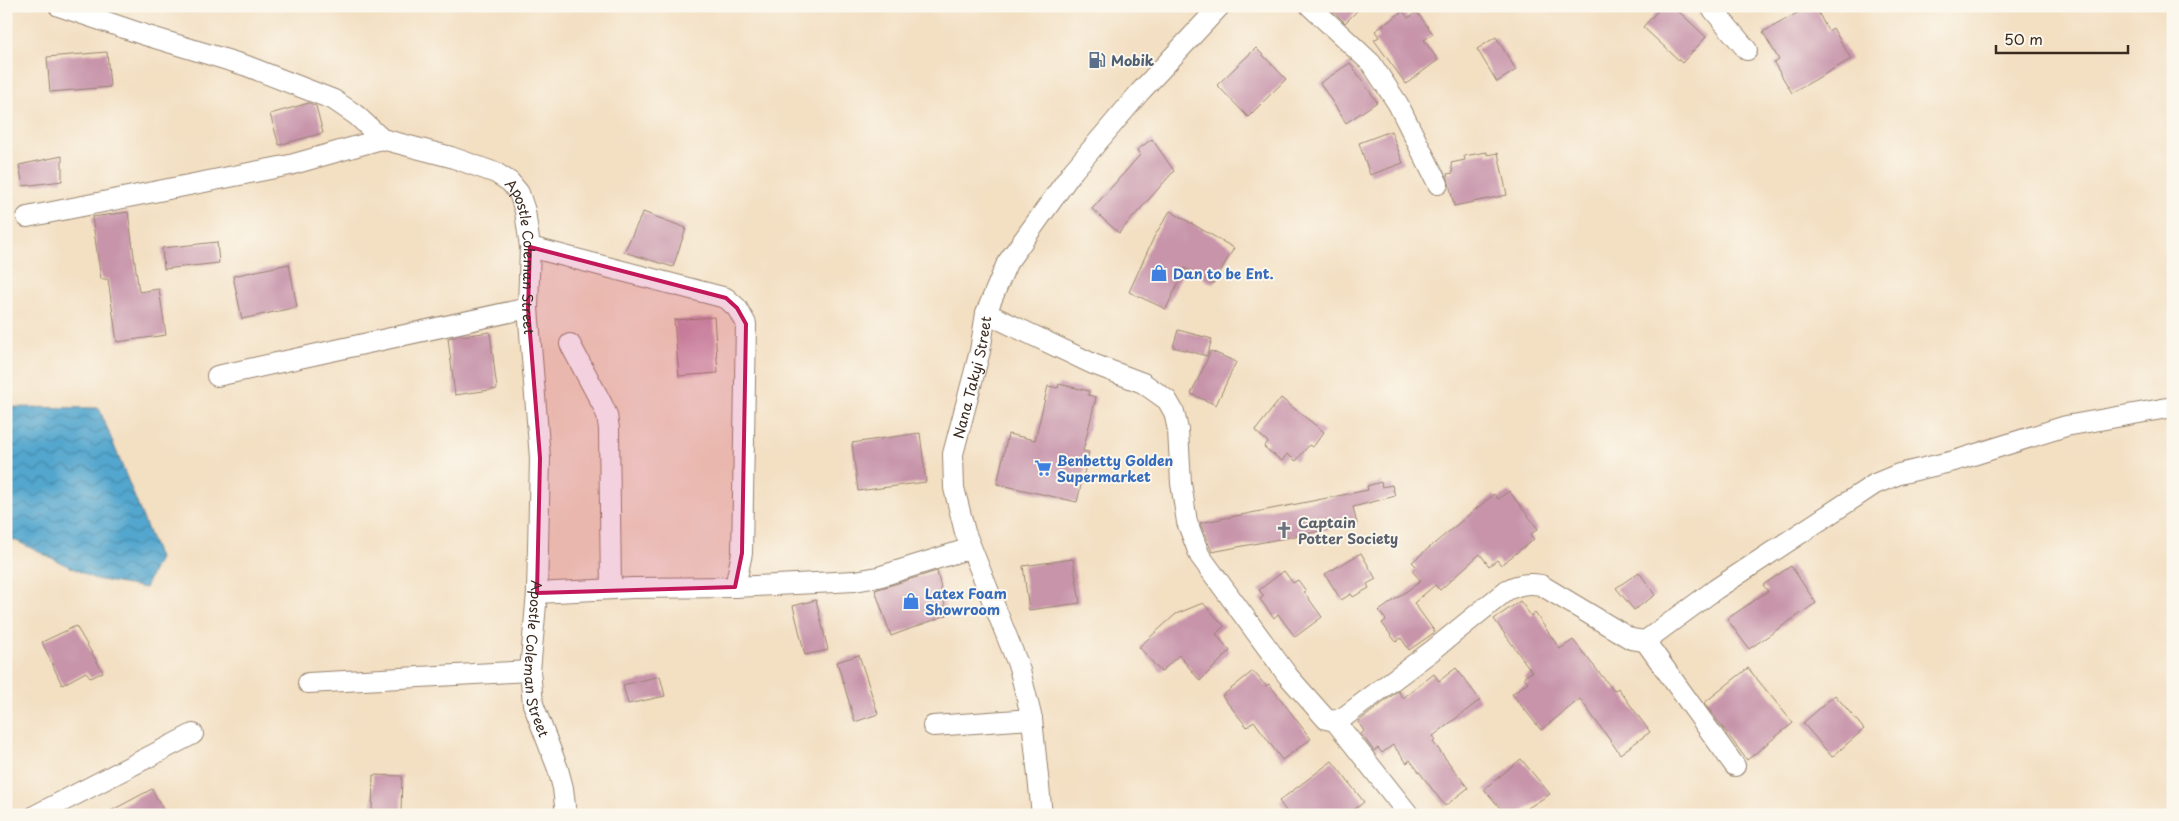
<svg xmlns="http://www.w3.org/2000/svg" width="2179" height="821" viewBox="0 0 2179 821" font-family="'Playpen Sans',sans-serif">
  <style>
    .water { fill: url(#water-waves); stroke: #466876 }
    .building { fill: #c794aa }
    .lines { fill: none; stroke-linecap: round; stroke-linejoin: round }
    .minor-casing { stroke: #978470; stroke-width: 22 }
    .minor { stroke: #fff; stroke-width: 20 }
    .marked { fill: #c2185b; fill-opacity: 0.2; stroke: #c2185b; stroke-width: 4; stroke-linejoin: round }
    .labels { text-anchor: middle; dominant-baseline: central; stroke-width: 4; stroke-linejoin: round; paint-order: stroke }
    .service-label { font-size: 14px; font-weight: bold; fill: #4e5e75; stroke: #fbf7ec; text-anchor: start }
    .street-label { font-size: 14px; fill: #3b2a1e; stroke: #fbf7ec }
    .shop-label { font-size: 14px; font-weight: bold; fill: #366cbe; stroke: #fbf7ec; text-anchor: start }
    .worship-label { font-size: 14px; font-weight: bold; fill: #5b616d; stroke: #fbf7ec; text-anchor: start }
  </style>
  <defs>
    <pattern id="water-waves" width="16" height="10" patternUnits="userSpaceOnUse" patternTransform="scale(1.25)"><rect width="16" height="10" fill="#52a6ce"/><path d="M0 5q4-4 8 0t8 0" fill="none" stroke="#4587a7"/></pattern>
  </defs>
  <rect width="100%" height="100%" fill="#fbf7ec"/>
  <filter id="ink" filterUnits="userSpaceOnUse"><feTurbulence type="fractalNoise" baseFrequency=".02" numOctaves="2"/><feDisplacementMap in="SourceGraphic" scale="10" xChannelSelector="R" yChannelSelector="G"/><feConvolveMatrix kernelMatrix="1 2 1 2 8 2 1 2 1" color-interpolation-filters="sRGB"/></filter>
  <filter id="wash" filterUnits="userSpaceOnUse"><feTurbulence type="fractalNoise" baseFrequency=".0096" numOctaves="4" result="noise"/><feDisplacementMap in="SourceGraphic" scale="20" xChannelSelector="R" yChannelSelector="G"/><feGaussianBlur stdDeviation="1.12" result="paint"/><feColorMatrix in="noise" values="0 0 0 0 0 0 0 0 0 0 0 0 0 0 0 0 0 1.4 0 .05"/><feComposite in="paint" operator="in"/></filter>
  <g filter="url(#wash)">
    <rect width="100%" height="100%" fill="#f3dfc2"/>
    <polygon class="water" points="6,407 99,408 159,558 145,588 95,579 6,536"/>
    <g id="blocks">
      <g class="building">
        <polygon points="1328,6 1362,6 1345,23"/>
        <polygon points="1662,6 1673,6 1706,37 1682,63 1643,27"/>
        <polygon points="1810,6 1815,6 1828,31 1833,28 1851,59 1792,93 1774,63 1779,60 1763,32"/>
        <polygon points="1403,11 1408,18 1417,12 1433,34 1424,40 1438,60 1406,84 1374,40 1379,37 1375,31"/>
        <polygon points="1496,37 1516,70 1497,82 1477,49"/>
        <polygon points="1256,48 1286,79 1248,117 1217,85"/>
        <polygon points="107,52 110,87 50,92 47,57"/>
        <polygon points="1350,63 1377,102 1346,123 1320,83"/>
        <polygon points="309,103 316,106 323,133 279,145 270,114"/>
        <polygon points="1391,131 1403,163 1370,175 1359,143"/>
        <polygon points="1152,139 1174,171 1119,233 1092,209 1140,155 1137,150"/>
        <polygon points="1487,152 1487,155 1498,153 1507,195 1454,206 1447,174 1453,173 1451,163 1465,160 1464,156"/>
        <polygon points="62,156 62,181 23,186 19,165"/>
        <polygon points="1170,211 1234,248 1213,284 1185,268 1166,309 1129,292 1154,237"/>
        <polygon points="128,212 139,292 159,289 166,335 117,342 108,279 101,279 92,217"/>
        <polygon points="643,212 686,228 673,267 624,252"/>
        <polygon points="217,242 219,263 164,269 162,248"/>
        <polygon points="289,264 297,307 242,319 233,276"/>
        <polygon points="714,317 718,373 679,376 674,320"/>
        <polygon points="1178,330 1212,339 1207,356 1173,347"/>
        <polygon points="490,332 497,389 455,395 448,338"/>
        <polygon points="1211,351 1236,362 1216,405 1191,394"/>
        <polygon points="1059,384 1089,391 1088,395 1096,397 1083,451 1089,452 1077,502 997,484 1008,434 1035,440 1048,386 1058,388"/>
        <polygon points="1281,398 1324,432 1313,447 1309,445 1296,461 1287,454 1282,461 1264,447 1268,442 1255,431"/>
        <polygon points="920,433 926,482 858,491 852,443"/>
        <polygon points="1381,482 1382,487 1392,485 1395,496 1353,507 1357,524 1212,552 1200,523 1368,490 1367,486"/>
        <polygon points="1509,491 1538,529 1530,535 1534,539 1501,565 1497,560 1489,566 1480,554 1440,590 1435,585 1414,603 1435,632 1409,650 1401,638 1396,642 1382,623 1386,620 1379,611 1421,581 1412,571 1417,567 1412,562 1494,494 1498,499"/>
        <polygon points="1361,553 1376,579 1367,584 1369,588 1353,597 1351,594 1341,600 1325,574"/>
        <polygon points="1073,559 1080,603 1029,610 1023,566"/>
        <polygon points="1791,566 1816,603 1749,649 1727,619 1768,591 1763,585"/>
        <polygon points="937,571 947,615 891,636 875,590"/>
        <polygon points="1284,571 1293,583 1298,580 1306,591 1304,592 1322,617 1295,637 1278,614 1274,618 1260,599 1264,596 1259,590"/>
        <polygon points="1639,572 1655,595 1634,610 1616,588"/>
        <polygon points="816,600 828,650 805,655 793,606"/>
        <polygon points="1520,601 1531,616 1535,613 1560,649 1573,640 1614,691 1618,688 1650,732 1620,754 1580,699 1541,730 1512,694 1528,682 1524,677 1532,672 1494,619"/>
        <polygon points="1203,603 1224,626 1216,634 1230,651 1200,681 1179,655 1161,672 1139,647 1176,614"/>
        <polygon points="76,626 103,672 91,678 86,672 62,685 42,642"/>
        <polygon points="859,655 878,714 855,722 837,662"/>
        <polygon points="1456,668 1480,700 1433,736 1436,740 1433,742 1468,788 1445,806 1410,760 1407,763 1393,745 1382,753 1378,748 1374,751 1361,734 1364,731 1358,722 1398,691 1403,698 1434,674 1439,681"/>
        <polygon points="1748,668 1793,723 1747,760 1704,703"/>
        <polygon points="1253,671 1266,686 1269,684 1311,739 1282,760 1254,721 1247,727 1222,696"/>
        <polygon points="660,676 665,696 628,704 623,685"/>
        <polygon points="1835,695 1864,729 1832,757 1803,723"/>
        <polygon points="1521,759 1550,794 1517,815 1506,815 1484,789"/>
        <polygon points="1332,761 1364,802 1347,815 1289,815 1279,801"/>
        <polygon points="373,775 402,776 401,812 372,811"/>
        <polygon points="152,789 166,815 103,815"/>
      </g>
    </g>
  </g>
  <g filter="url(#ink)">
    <use href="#blocks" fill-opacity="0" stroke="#978470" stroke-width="1"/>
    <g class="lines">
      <g class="minor-casing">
        <g id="minor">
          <path id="s1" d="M59,6L145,35L247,66L334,100L356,115L382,139L451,157L496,173L510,182L519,193L525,211L530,247L528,308L540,458L537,593L530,671L533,704L558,769L563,788L566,815"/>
          <polyline points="1310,6 1371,63 1398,104 1438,184"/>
          <polyline points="1710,6 1747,50"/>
          <polyline points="27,217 290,165 382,139"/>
          <polyline points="530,247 726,298 737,308 746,324 742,553 735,587 633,588 537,593"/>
          <path d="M986,313L1093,364L1143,383L1167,400L1174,412L1178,430L1181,483L1187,522L1200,556L1288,676L1326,719L1335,721L1344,717L1433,650L1507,590C1519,584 1528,583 1541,585L1631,639L1645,641L1716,589L1875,484L1899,474L1954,461L2066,426L2173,407"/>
          <polyline points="570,344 602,404 607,415 609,429 611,589"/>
          <polyline points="217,376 528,308"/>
          <polyline points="735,587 855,581 878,577 971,548"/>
          <polyline points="1645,641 1735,766"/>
          <polyline points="308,683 530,671"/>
          <polyline points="1335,721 1409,815"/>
          <polyline points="933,726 1032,719"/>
          <polyline points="36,815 193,734"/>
          <path id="s2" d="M1042,815L1032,719L1019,667L965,532L954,488L953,454L980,351L986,313L1007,263L1073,171L1140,92L1220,6"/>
        </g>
      </g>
      <use href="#minor" class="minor"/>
    </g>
  </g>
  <path class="marked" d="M530,247L726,298L737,308L746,324L742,553L735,587L537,593L540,458L528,308Z"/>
  <defs>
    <g id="fuel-bare" transform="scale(1.35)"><path d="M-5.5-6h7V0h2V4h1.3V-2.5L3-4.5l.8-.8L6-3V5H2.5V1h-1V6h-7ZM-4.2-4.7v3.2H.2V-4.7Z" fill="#5c6f8a" stroke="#fbf7ec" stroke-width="2.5" paint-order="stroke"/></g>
    <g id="shop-bare" transform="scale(1.35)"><path d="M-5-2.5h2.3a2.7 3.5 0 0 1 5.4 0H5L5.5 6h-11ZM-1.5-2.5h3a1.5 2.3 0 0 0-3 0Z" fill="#3f7fe0" stroke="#fbf7ec" stroke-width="2.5" paint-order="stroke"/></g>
    <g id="supermarket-bare" transform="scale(1.35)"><path d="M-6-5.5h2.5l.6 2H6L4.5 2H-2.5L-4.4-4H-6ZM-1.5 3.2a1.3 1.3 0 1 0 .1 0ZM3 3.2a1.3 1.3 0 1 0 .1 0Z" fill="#3f7fe0" stroke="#fbf7ec" stroke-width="2.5" paint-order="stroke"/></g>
    <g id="church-bare" transform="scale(1.35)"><path d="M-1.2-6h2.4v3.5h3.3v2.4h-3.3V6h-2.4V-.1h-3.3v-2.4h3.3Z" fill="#6b7280" stroke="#fbf7ec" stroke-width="2.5" paint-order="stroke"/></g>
  </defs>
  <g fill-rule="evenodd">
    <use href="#fuel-bare" x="1097" y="60"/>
    <use href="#shop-bare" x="1159" y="273"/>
    <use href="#supermarket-bare" x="1043" y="468"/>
    <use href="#church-bare" x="1284" y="530"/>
    <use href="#shop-bare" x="911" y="601"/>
  </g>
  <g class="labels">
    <g class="service-label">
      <text x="1111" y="60">Mobik</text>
    </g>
    <g class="street-label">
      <text stroke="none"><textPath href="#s1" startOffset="566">Apostle Coleman Street</textPath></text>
      <text stroke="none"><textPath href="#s2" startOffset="454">Nana Takyi Street</textPath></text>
      <text stroke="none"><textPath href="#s1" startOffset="971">Apostle Coleman Street</textPath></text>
    </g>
    <g class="shop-label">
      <text x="1173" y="273">Dan to be Ent.</text>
      <text x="1057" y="460">Benbetty Golden<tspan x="1057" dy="16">Supermarket</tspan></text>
      <text x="925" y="593">Latex Foam<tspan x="925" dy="16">Showroom</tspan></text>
    </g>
    <g class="worship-label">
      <text x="1298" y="522">Captain<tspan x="1298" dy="16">Potter Society</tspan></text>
    </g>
  </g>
  <rect width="2179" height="821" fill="none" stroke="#fbf7ec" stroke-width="25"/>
  <path d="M1996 45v8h132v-8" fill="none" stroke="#3b2a1e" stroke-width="2.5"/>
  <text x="2004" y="45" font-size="15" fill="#3b2a1e" stroke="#fbf7ec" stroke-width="4" paint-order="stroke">50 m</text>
</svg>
